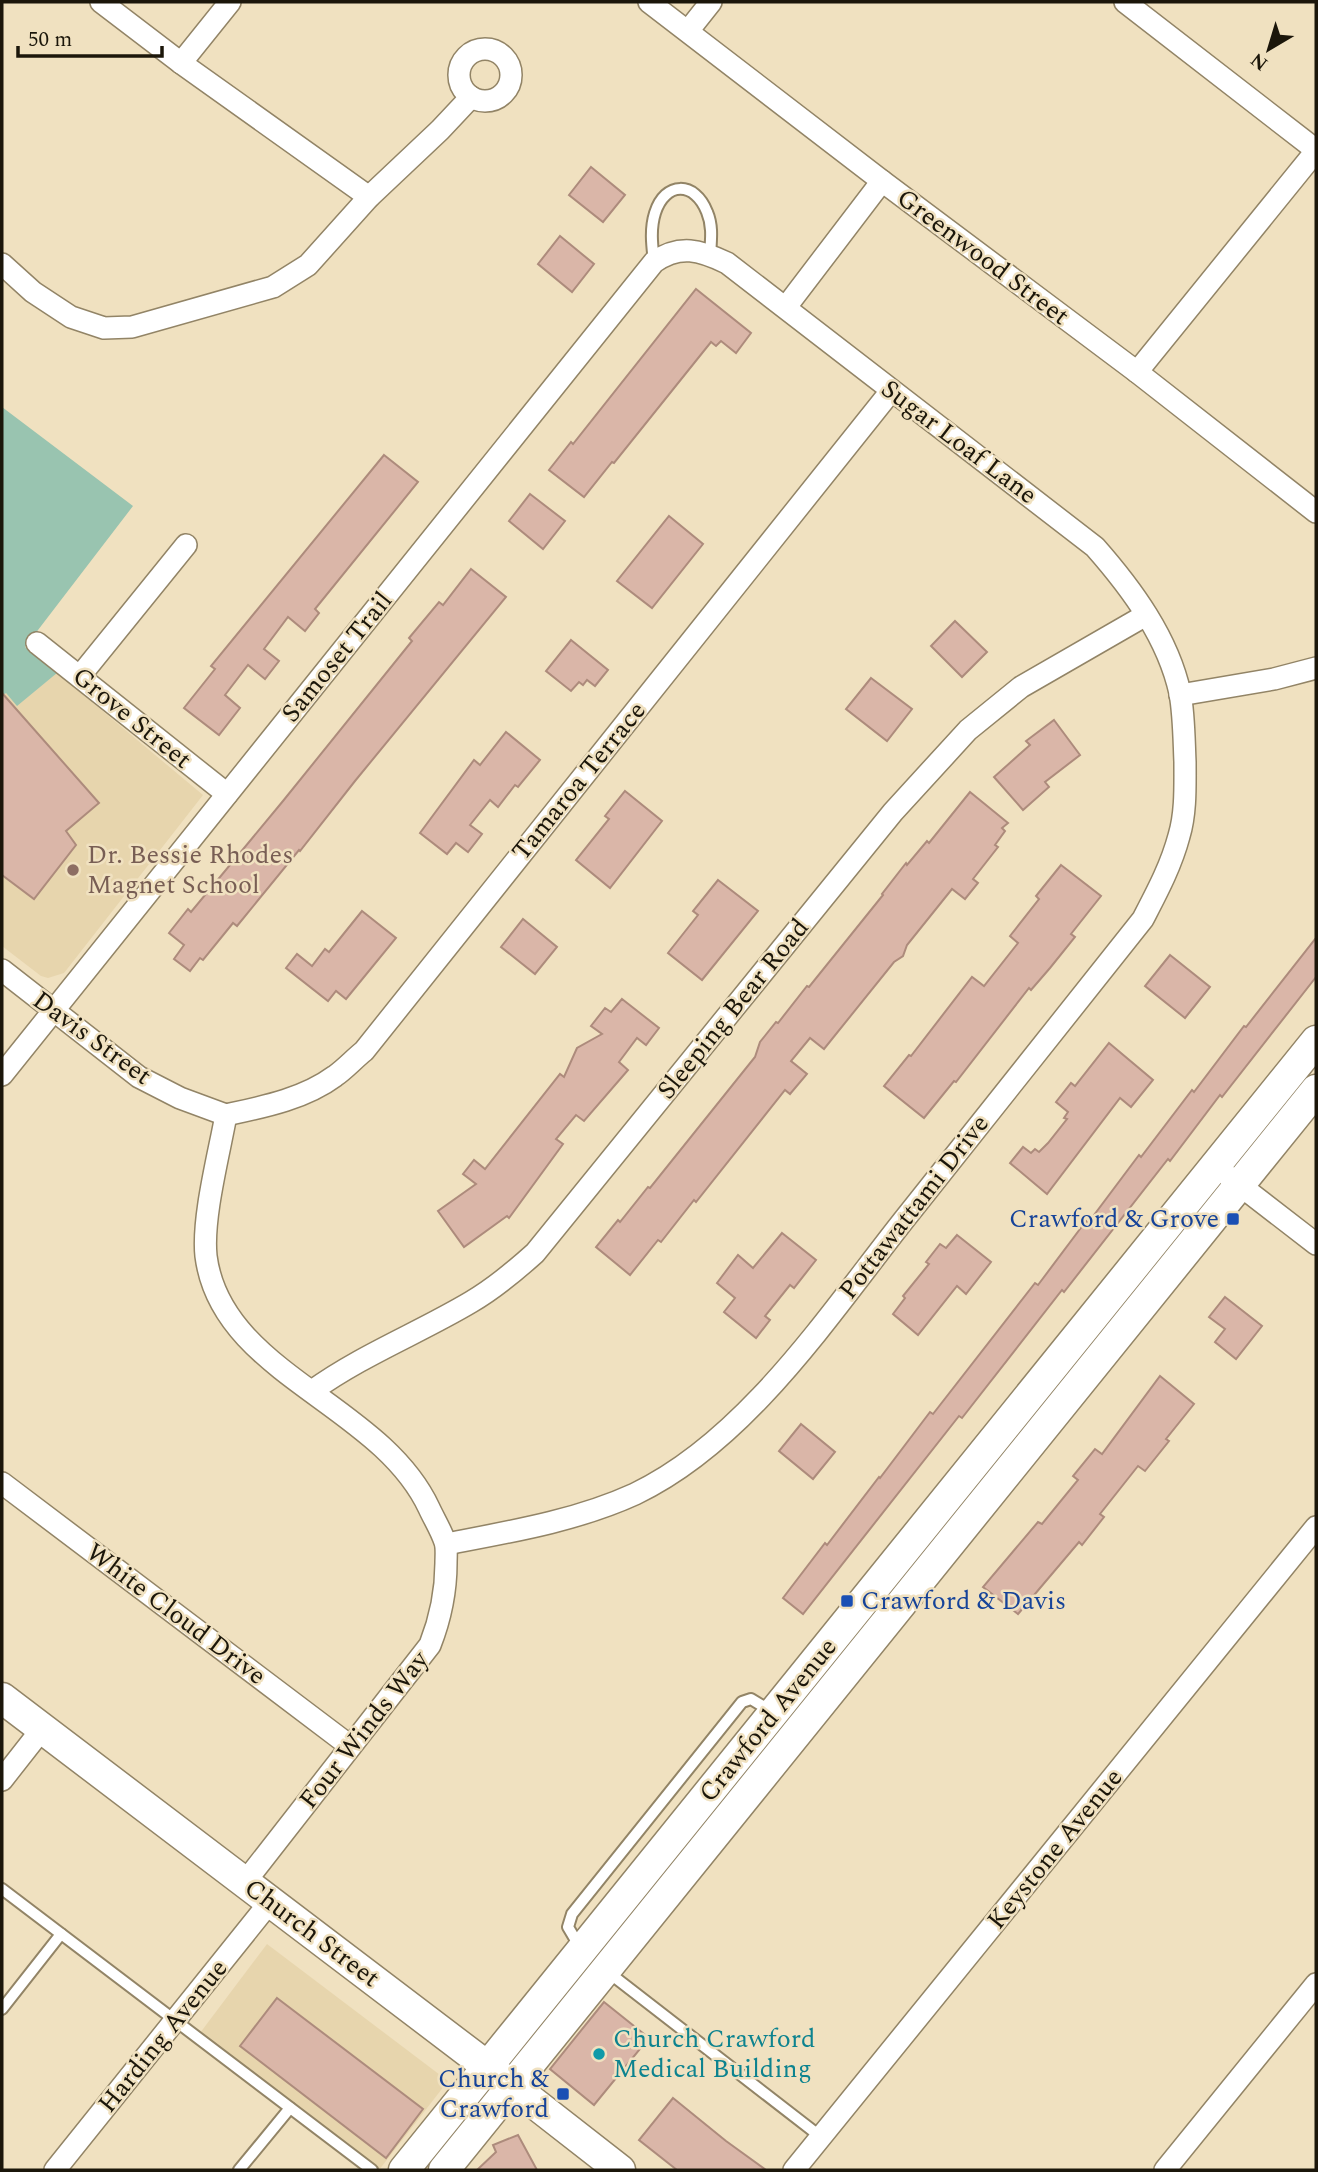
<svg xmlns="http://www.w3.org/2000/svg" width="1318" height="2172" viewBox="0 0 1318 2172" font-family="Spectral,serif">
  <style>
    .built { fill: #e7d5ad }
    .green { fill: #99c4b0 }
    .building { fill: #dab6a8; stroke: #ad8b7c; stroke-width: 2 }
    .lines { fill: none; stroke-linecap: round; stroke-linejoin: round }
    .lane-casing { stroke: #928466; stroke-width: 14 }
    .street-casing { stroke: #928466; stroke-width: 24 }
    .secondary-casing { stroke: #928466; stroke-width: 33 }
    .lane { stroke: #fff; stroke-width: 10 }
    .street { stroke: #fff; stroke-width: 21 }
    .secondary { stroke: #fff; stroke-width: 30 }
    .education-dot { fill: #8d6e63; stroke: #f0e1c0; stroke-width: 2.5 }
    .transit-dot { fill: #1a4fb4; stroke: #f0e1c0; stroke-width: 2.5 }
    .culture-dot { fill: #0f9aa8; stroke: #f0e1c0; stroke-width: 2.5 }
    .labels { text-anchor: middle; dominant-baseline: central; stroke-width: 5; stroke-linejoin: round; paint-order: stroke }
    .street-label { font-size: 26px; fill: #1b160a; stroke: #f0e1c0 }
    .education-label { font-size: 26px; fill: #785e54; stroke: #f0e1c0; text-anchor: start }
    .transit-label { font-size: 26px; fill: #164399; stroke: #f0e1c0; text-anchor: end }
    .culture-label { font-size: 26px; fill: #0d838f; stroke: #f0e1c0; text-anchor: start }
  </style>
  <rect width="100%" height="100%" fill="#f0e1c0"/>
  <g class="built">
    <polygon points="57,673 203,795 64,973 48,978 41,976 2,946 2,696 6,693 17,705"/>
    <polygon points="267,1944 448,2081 379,2170 200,2033"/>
  </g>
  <polygon class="green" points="2,407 133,506 25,647 57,673 17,706 6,693 2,696"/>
  <g class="building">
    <polygon points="591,167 625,195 603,222 569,195"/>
    <polygon points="560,236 594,264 572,292 538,264"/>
    <polygon points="696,289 751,333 736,353 721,341 716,346 711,342 614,463 612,462 584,497 549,470 571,442 573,444"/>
    <polygon points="384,455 418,482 315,609 319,613 305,631 288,617 264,649 279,661 265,679 248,665 225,695 240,708 219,735 184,708 215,669 211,666"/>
    <polygon points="530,494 565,521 543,549 509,521"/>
    <polygon points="669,516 703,544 652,608 617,581"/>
    <polygon points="471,569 506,597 355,781 300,851 299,850 237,926 233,923 203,960 200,958 190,971 174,959 184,945 169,933 188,909 191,912 283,801 412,641 409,638 439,602 443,605"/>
    <polygon points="955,621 987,652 962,677 931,646"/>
    <polygon points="571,640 608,670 595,686 587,680 583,685 579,682 571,691 546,671"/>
    <polygon points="871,678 912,709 887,741 846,709"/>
    <polygon points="2,693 99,803 66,831 76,845 34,899 2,875"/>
    <polygon points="1054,720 1080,755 1045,782 1049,787 1023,810 994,777 1030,745 1026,741"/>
    <polygon points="506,732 540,760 518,787 515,785 498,807 490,800 470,825 482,834 468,852 456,843 447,854 420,833 474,760 480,765"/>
    <polygon points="625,791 662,821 610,888 576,860 609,819 605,816"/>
    <polygon points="970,792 1008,823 1002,828 1005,831 995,845 998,847 973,879 978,883 965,899 952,889 907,945 903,956 894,962 824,1049 810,1038 791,1061 807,1074 790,1094 785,1090 696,1202 694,1200 661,1242 658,1240 630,1275 596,1247 618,1220 620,1222 648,1187 650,1188 755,1057 760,1042 776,1022 778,1023 807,986 809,987 883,895 882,894 906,863 907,865 927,841 929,843"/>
    <polygon points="1061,865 1101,896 1071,934 1075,937 1050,968 1031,990 1029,988 956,1082 954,1081 924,1118 884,1086 909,1055 911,1056 972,977 984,986 1018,943 1010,936 1039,899 1036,896"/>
    <polygon points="718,880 758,911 702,980 668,953 698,915 693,911"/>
    <polygon points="362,911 396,938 346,999 336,991 328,1001 286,968 297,954 312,966 325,949 329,952"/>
    <polygon points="523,919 557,947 535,974 501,947"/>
    <polygon points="1316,938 1316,977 1222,1097 1220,1095 1170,1161 1168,1159 1064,1292 1062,1290 962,1418 959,1416 803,1614 783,1598 825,1543 827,1545 879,1477 880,1478 930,1412 933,1414 1035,1283 1038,1285 1086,1221 1088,1223 1139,1155 1141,1157 1192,1090 1194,1092 1244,1026 1246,1027"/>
    <polygon points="1170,955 1210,987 1185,1018 1145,986"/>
    <polygon points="622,999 659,1028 646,1045 637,1038 619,1062 628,1070 584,1121 576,1115 556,1139 563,1144 509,1218 507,1216 464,1247 438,1211 476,1184 463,1174 474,1160 485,1169 560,1074 564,1077 577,1048 602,1034 591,1026 605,1008 611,1012"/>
    <polygon points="1109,1043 1153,1080 1131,1107 1120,1098 1047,1194 1010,1163 1023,1147 1031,1153 1035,1149 1039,1152 1048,1143 1067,1119 1064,1118 1068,1112 1056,1102 1071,1083 1075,1086"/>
    <polygon points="782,1233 816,1260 794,1288 790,1285 765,1316 770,1320 756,1338 724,1312 735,1298 717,1283 738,1255 753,1268"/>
    <polygon points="957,1235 991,1262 966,1294 957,1286 918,1335 893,1314 905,1298 903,1296 929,1264 926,1262 940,1244 946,1248"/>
    <polygon points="1225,1297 1262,1326 1236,1359 1215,1342 1225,1329 1209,1317"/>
    <polygon points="1160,1376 1194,1404 1166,1439 1169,1441 1145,1471 1138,1466 1100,1514 1104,1517 1082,1545 1079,1542 1018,1614 983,1587 1038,1522 1042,1524 1078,1480 1073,1476 1095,1449 1102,1454"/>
    <polygon points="801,1424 835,1452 813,1479 779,1451"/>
    <polygon points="277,1998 423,2109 386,2158 240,2046"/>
    <polygon points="604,2002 649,2038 594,2105 550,2069"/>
    <polygon points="673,2098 726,2141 766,2170 677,2170 639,2140"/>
    <polygon points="518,2135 537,2170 477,2170 496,2152 493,2145"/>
  </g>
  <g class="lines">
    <g class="lane-casing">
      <g id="lane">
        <path d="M654,262C652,245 650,229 655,213C665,181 695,181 707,212C713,226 711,240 710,255"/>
        <polyline points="2,1889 372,2170"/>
        <polyline points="581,1949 568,1927 572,1914 742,1702 751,1699 771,1711"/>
        <polyline points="608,1972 821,2137"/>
        <polyline points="2,2009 61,1934"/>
        <polyline points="239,2170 290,2108"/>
      </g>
    </g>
    <g class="street-casing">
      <g id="street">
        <polyline points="101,2 181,63 369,197"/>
        <polyline points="649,2 882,181 1137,372 1316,512"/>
        <polyline points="1125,2 1316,150"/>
        <polyline points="688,31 711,2"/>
        <circle cx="485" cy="75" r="26"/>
        <polyline points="181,63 230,2"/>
        <polyline points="2,264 33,292 71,317 104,328 132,327 273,287 308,265 369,197 440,130 471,97"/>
        <polyline points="786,307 882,181"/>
        <polyline points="1137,372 1316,151"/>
        <polyline points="37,643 227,794"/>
        <polyline points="80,676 186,545"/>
        <polyline points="1180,695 1274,679 1316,668"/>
        <polyline points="2,970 139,1077 180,1098 226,1115"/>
        <path d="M2,1075L654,262C680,244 700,250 727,263L1095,547C1132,589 1168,638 1180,693C1184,715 1184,740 1185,762C1185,786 1186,813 1179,836C1171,866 1157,892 1143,919C1063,1019 983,1120 903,1221C828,1316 746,1441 635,1494C576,1521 509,1532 446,1544"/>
        <path d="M226,1115C263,1107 304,1099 335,1076C345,1069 354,1059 364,1051L891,391"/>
        <path d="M226,1115C219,1154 202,1218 206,1256C221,1374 380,1403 429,1508C434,1519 441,1530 445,1542C447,1548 446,1556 446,1563C446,1593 441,1617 430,1645L245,1882"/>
        <polyline points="1228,1176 1316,1244"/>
        <path d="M312,1391C362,1355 419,1333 471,1302C495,1288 515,1271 535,1253L893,812L968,730L1021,687L1146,615"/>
        <polyline points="2,1483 350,1746"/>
        <polyline points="2,1780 42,1729"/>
        <polyline points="55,2170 270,1902"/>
        <polyline points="794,2170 1316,1527"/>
        <polyline points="1165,2170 1316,1984"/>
      </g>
    </g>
    <g class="secondary-casing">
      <g id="secondary">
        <polyline points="2,1698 488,2067 620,2170"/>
        <polyline points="404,2170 1316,1041"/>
        <polyline points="444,2170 1316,1090"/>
      </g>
    </g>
    <use href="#lane" class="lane"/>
    <use href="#street" class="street"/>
    <use href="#secondary" class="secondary"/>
  </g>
  <circle class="education-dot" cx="73" cy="870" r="7"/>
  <g class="transit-dot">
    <rect x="1226" y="1212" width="14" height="14" rx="3.5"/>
    <rect x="840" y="1594" width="14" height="14" rx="3.5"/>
    <rect x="556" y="2087" width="14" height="14" rx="3.5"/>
  </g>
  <circle class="culture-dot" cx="599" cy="2054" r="7"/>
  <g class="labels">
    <g class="street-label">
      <text transform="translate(983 257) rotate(37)">Greenwood Street</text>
      <text transform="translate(959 442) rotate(37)">Sugar Loaf Lane</text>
      <text transform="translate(337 657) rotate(-51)">Samoset Trail</text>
      <text transform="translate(132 718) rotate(39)">Grove Street</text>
      <text transform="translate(579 781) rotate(-51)">Tamaroa Terrace</text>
      <text transform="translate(733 1009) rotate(-51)">Sleeping Bear Road</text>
      <text transform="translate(92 1038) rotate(36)">Davis Street</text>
      <text transform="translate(914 1207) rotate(-52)">Pottawattami Drive</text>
      <text transform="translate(176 1614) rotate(37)">White Cloud Drive</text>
      <text transform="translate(768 1720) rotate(-51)">Crawford Avenue</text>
      <text transform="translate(364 1730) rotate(-52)">Four Winds Way</text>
      <text transform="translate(1055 1849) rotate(-51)">Keystone Avenue</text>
      <text transform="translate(312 1933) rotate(37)">Church Street</text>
      <text transform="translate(163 2036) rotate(-51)">Harding Avenue</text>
    </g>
    <g class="education-label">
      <text x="87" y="855">Dr. Bessie Rhodes<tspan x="87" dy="30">Magnet School</tspan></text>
    </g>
    <g class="transit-label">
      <text x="1219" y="1219">Crawford &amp; Grove</text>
      <text x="861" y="1601" text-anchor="start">Crawford &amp; Davis</text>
      <text x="549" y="2079">Church &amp;<tspan x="549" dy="30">Crawford</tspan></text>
    </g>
    <g class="culture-label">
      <text x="613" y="2039">Church Crawford<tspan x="613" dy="30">Medical Building</tspan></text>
    </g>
  </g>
  <rect width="1318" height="2172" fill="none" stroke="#1b160a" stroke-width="7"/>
  <g transform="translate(1269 49) rotate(218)" stroke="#f0e1c0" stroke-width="5" paint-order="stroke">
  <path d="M0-5L12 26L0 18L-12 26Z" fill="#1b160a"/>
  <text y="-10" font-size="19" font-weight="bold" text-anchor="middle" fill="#1b160a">N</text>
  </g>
  <path d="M18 46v10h144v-10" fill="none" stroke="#1b160a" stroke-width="3.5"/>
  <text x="28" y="46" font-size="21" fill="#1b160a" stroke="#f0e1c0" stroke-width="5" paint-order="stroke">50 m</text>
</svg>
